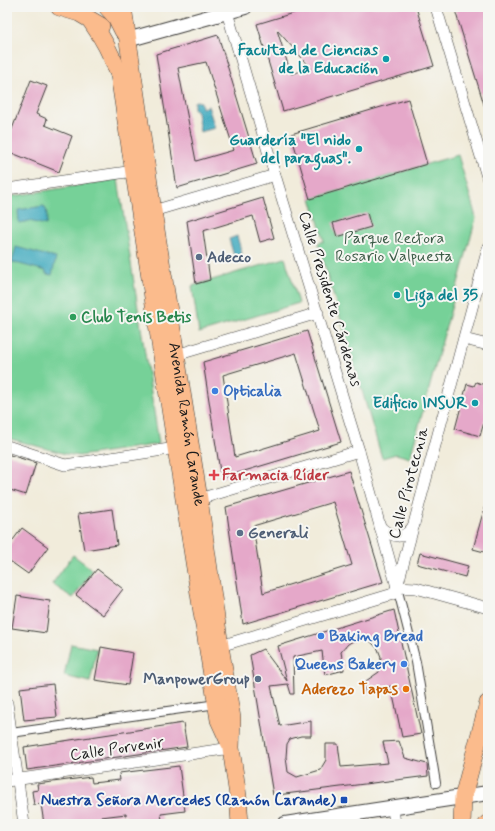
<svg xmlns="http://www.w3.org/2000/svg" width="495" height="831" viewBox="0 0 495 831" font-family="Mynerve,sans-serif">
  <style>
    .green { fill: #76d198; stroke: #49765a }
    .water { fill: #3faabf; stroke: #2e636e }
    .building { fill: #e5a8c9; fill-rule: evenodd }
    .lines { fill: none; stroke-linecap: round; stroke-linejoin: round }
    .pedestrian-casing { stroke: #3c3b39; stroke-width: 10 }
    .minor-casing { stroke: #3c3b39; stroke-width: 12 }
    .tertiary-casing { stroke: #3c3b39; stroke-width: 16 }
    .primary-casing { stroke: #3c3b39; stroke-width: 18 }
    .pedestrian { stroke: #fff; stroke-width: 8 }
    .minor { stroke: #fff; stroke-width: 11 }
    .tertiary { stroke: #fff; stroke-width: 14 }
    .primary { stroke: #fbbb8c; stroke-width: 17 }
    .culture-dot { fill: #0f9aa8; stroke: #f6f6f2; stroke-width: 1.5 }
    .service-dot { fill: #5c6f8a; stroke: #f6f6f2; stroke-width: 1.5 }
    .leisure-dot { fill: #2e9e5b; stroke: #f6f6f2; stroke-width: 1.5 }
    .shop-dot { fill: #3f7fe0; stroke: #f6f6f2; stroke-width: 1.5 }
    .health-dot { fill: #e0444e; stroke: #f6f6f2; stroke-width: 1.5 }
    .food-dot { fill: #e8710a; stroke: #f6f6f2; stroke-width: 1.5 }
    .transit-dot { fill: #1a4fb4; stroke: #f6f6f2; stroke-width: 1.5 }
    .labels { text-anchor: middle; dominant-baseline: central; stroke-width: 4; stroke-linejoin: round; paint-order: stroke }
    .culture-label { font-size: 16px; font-weight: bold; fill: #0d838f; stroke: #f6f6f2; text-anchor: end }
    .park-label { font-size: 16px; fill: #3c5b47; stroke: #f6f6f2 }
    .service-label { font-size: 16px; font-weight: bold; fill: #4e5e75; stroke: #f6f6f2; text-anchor: start }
    .street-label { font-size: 16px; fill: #1c1c1c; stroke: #f6f6f2 }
    .leisure-label { font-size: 16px; font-weight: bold; fill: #27864d; stroke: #f6f6f2; text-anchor: start }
    .shop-label { font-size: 16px; font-weight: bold; fill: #366cbe; stroke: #f6f6f2; text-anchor: start }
    .health-label { font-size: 16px; font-weight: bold; fill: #be3a42; stroke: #f6f6f2; text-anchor: start }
    .food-label { font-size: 16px; font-weight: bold; fill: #c56008; stroke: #f6f6f2; text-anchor: end }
    .transit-label { font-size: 16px; font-weight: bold; fill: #164399; stroke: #f6f6f2; text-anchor: end }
  </style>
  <rect width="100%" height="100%" fill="#f6f6f2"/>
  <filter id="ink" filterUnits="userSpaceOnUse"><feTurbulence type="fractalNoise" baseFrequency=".025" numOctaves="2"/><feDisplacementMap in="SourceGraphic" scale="8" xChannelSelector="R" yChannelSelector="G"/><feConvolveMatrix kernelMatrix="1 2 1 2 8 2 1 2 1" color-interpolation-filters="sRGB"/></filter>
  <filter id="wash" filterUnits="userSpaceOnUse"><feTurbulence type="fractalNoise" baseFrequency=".012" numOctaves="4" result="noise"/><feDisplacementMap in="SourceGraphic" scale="16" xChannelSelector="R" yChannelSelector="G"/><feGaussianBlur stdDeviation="0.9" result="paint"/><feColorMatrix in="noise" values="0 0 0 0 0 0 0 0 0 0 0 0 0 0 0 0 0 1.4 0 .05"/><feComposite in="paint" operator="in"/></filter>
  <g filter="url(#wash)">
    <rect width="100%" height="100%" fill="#f1ecdb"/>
    <g class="green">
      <polygon points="458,155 472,203 476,218 410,458 396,454 382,458 318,243 324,241 311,198"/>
      <polygon points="118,179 159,444 79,456 66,454 7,438 7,197"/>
      <polygon points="285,258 299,303 199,333 192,286"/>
      <polygon points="73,555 93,570 73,598 52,584"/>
      <polygon points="71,644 97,649 90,682 64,676"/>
    </g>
    <g class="water">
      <polygon points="196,101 201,102 202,108 208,106 215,128 200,132 197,112 194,108 194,102"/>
      <path d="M44,206C48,211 47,219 46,225L29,221L19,223L18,210Z"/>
      <polygon points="237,236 242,254 234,256 229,239"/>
      <polygon points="16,247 56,258 52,275 46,274 46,271 12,262"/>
    </g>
    <g id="blocks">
      <g class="building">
        <path d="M313,7H416L434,66L283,111L257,24ZM277,30L311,68L291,74Z"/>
        <polygon points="454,7 488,7 488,111 486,111"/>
        <path d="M218,35L257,164L177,188L156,54ZM206,62L234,150L196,161L178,68Z"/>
        <polygon points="31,80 47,86 36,114 47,119 45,125 72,136 59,172 7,151 7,142"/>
        <polygon points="408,99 427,164 310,199 291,134"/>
        <polygon points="263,198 274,238 260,242 253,216 203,231 210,280 196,284 187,221"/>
        <polygon points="367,213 371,227 337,237 333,223"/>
        <path d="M307,331L341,442L221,478L203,362ZM296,353L320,431L235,457L223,375Z"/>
        <polygon points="476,382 488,386 488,419 485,419 480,436 455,429 467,384 474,386"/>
        <polygon points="7,454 36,463 26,495 7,489"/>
        <path d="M349,471L383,582L243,624L226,507ZM333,502L352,565L263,593L253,526Z"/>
        <polygon points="485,505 488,505 488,553 473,549"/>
        <polygon points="112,509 117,545 84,550 78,514"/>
        <polygon points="22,528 48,547 28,574 7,559 7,548"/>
        <polygon points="420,553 468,566 465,577 417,564"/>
        <polygon points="97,569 123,589 103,615 76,595"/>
        <polygon points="17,596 50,601 46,633 12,628"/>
        <polygon points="394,610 421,734 402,737 391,686 366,694 363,683 379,672 381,657 378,649 369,640 355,640 348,644 341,652 344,670 325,675 322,651 293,657 294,694 291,694 288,684 271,686 280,726 311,721 311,736 301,736 290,739 287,744 286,757 288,772 297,777 320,770 326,760 326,744 338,744 341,767 388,763 383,742 399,741 405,758 427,764 428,776 277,795 273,795 250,655 263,649 287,681 278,646"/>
        <polygon points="101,647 133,653 128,685 95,680"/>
        <polygon points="53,684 57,717 24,720 20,688"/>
        <polygon points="183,723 187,747 27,770 24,747"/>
        <polygon points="179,766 185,811 161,814 162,820 127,824 126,814 101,817 102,824 44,824 41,804 34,805 32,791 38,790 37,784 91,777 92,783 120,780 119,773"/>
      </g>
    </g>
  </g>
  <g filter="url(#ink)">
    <use href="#blocks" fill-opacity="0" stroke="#3c3b39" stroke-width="1"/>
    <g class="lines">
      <g class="pedestrian-casing">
        <g id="pedestrian">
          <polyline points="397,587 416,662 436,783"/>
          <polyline points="11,733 217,704"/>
        </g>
      </g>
      <g class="minor-casing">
        <g id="minor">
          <polyline points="436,7 488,180"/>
          <polyline points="227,12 275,175 359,451 397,587"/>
          <polyline points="7,189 134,171"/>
          <polyline points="153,211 275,175"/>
          <polyline points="464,339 488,345"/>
          <polyline points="176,355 318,313"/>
          <polyline points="7,446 65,465 176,448"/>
          <polyline points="199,499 359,451"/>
          <path d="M380,527C393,538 404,541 414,525"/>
          <polyline points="397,587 416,588 488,608"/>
          <polyline points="220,646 393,594 397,587 488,248"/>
          <polyline points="7,703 24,824"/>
          <polyline points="7,781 231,748"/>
          <polyline points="393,808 395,824"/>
        </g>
      </g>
      <g class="tertiary-casing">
        <g id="tertiary">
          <polyline points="127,40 245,7"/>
          <polyline points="285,824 488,793"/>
        </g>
      </g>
      <g class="primary-casing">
        <g id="primary">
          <polyline points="59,7 79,13 101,26"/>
          <polyline points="107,7 116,17 123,31"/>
          <path id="s1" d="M123,7L153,211L199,499L220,646L232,718L231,748L238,796L240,824"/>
          <path d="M91,21C103,38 112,55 119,75L176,448L219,720L229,742"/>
          <polyline points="462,824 463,797 488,703"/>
          <polyline points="487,824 488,823"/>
        </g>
      </g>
      <use href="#pedestrian" class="pedestrian"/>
      <use href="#minor" class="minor"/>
      <use href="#tertiary" class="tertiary"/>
      <use href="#primary" class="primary"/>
    </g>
  </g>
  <g class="culture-dot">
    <circle cx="386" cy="59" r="4"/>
    <circle cx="359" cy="149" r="4"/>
    <circle cx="397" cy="295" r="4"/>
    <circle cx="475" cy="403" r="4"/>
  </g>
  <g class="service-dot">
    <circle cx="199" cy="257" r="4"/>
    <circle cx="240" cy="533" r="4"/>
    <circle cx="258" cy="679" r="4"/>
  </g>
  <circle class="leisure-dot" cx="73" cy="317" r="4"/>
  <g class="shop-dot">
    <circle cx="215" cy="391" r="4"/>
    <circle cx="321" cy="636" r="4"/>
    <circle cx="404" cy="664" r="4"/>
  </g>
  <path class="health-dot" d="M212 469h4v4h4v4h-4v4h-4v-4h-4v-4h4z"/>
  <circle class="food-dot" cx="406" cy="689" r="4"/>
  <rect class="transit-dot" x="340" y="796" width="8" height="8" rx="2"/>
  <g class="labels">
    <g class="culture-label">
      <text x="378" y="50">Facultad de Ciencias<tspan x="378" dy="18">de la Educación</tspan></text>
      <text x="351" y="140">Guardería "El nido<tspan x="351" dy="18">del paraguas".</tspan></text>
      <text x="405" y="295" text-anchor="start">Liga del 35</text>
      <text x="467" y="403">Edificio INSUR</text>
    </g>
    <g class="park-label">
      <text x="394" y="238">Parque Rectora<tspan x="394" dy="18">Rosario Valpuesta</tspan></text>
    </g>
    <g class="service-label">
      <text x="207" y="257">Adecco</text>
      <text x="248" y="533">Generali</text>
      <text x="250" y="679" text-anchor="end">ManpowerGroup</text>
    </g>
    <g class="street-label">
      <text transform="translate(330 299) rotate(73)">Calle Presidente Cárdenas</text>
      <text stroke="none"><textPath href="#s1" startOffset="422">Avenida Ramón Carande</textPath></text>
      <text transform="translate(409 483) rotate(-75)">Calle Pirotecnia</text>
      <text transform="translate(117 749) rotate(-8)">Calle Porvenir</text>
    </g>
    <g class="leisure-label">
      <text x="81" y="317">Club Tenis Betis</text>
    </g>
    <g class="shop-label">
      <text x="223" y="391">Opticalia</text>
      <text x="329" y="636">Baking Bread</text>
      <text x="396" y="664" text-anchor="end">Queens Bakery</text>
    </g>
    <g class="health-label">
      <text x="222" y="475">Farmacia Ríder</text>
    </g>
    <g class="food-label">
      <text x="398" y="689">Aderezo Tapas</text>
    </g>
    <g class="transit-label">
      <text x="336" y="800">Nuestra Señora Mercedes (Ramón Carande)</text>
    </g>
  </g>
  <rect width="495" height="831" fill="none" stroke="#f6f6f2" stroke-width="24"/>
</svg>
